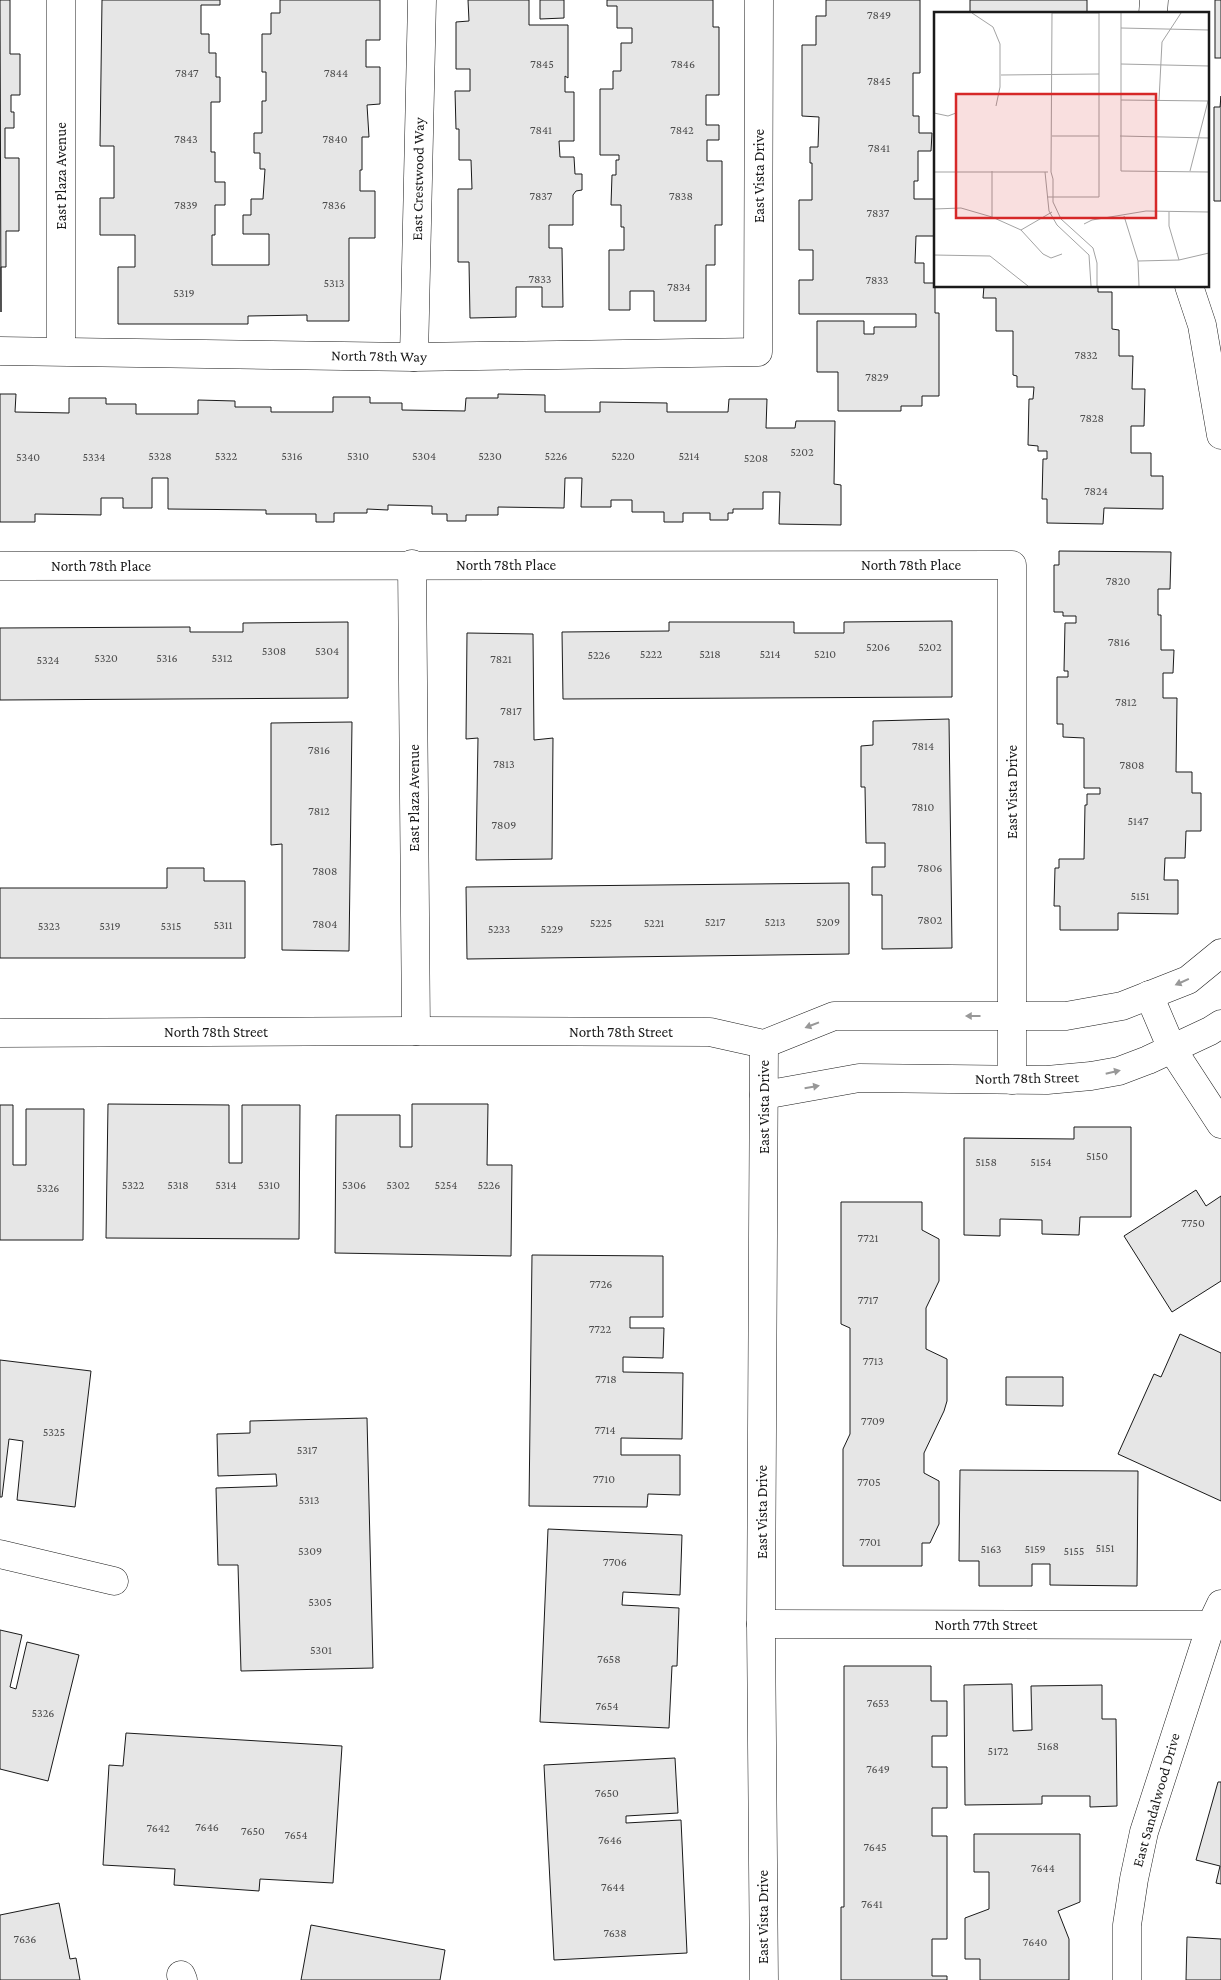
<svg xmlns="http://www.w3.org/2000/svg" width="1221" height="1980" viewBox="0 0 1221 1980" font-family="'Crimson Pro',serif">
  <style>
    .building { fill: #e6e6e6; stroke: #1a1a1a }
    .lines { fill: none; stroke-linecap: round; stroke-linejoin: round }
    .minor-casing { stroke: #1a1a1a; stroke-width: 29 }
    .minor { stroke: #fff; stroke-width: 28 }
    .oneway { fill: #989898 }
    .labels { text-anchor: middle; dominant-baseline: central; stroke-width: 4; stroke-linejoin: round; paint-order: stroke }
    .number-label { font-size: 12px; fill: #4d4d4d }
    .street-label { font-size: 15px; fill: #1a1a1a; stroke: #fff }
    .inset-road { fill: none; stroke: #a3a3a3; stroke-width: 1 }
    .view { fill: #d62828; fill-opacity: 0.15; stroke: #d62828; stroke-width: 2.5 }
    .inset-edge { fill: none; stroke: #1a1a1a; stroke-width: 2.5 }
  </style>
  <rect width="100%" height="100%" fill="#fff"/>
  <g class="building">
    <polygon points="0,0 10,0 10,54 20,54 20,95 11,95 11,112 14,112 14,128 5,128 5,158 19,158 19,231 6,231 6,267 1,267 1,312"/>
    <polygon points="102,0 220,0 220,5 201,5 201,34 209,34 209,53 216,53 216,77 220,77 220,102 211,102 211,152 215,152 215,182 225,182 225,205 215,205 215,235 212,235 212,265 269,265 269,234 243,234 243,215 251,215 251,199 263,199 265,169 260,169 260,153 254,153 254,133 262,133 262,101 266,101 266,72 262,72 262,34 271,34 271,13 280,13 280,0 380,0 380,40 366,40 366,67 380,67 380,104 367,105 369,137 362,137 362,170 360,170 360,191 375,191 375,238 349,238 349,321 307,321 307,315 248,316 248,324 118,324 118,267 135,267 135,235 100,235 100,198 114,198 114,146 100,146"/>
    <polygon points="468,0 529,0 529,25 568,25 568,78 565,76 565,92 574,92 574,141 559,141 560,157 574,157 575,174 582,174 582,190 576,191 573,195 573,225 549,225 549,248 562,248 563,307 542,307 542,287 516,287 516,317 470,318 469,262 458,262 458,189 472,189 471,160 459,160 459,129 456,129 455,91 470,91 470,69 456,69 456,22 469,21"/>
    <polygon points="540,0 564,0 564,18 540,19"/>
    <polygon points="607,0 713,0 713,27 719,27 719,95 706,95 706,125 719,125 719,140 707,140 707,161 722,161 722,225 715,225 715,265 706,265 706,321 654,321 654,291 630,291 630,310 609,310 609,250 624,250 624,227 621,227 621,205 611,205 612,175 616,175 616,160 619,160 619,155 600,155 600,89 613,89 613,71 621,71 621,43 632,43 632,28 617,28 617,6 607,6"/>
    <polygon points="826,0 920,0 920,73 913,73 913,116 919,116 919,133 932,133 931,151 918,151 918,181 914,181 914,199 935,199 935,236 916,236 915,263 924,263 924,283 935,283 935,313 939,313 939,396 922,396 922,406 901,406 901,411 838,411 838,372 817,372 817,321 864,321 864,334 874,334 874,327 916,327 916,314 799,314 799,280 813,280 813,250 799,250 799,200 812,200 812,163 810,163 810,147 818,147 819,117 802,116 802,45 816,45 816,16 826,16"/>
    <polygon points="970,0 1087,0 1087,12 1074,12 1074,14 970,14"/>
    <rect x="1215" y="0" width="6" height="58"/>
    <polygon points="1221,96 1221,201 1214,201 1214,107 1220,107"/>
    <polygon points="984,286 1098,286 1098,292 1112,292 1112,329 1119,330 1119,356 1133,356 1132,389 1145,389 1144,426 1131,426 1131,453 1151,453 1151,476 1163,476 1163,509 1104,508 1103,524 1047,523 1047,499 1042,499 1043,459 1047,459 1047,451 1038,451 1038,446 1028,445 1029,399 1033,399 1034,387 1017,387 1017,376 1013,375 1013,331 996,331 996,298 983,298"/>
    <polygon points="0,394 16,394 15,412 69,413 69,398 106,398 106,404 136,404 136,414 198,414 198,400 235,401 235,407 271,407 271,412 333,412 333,397 370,397 370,403 402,403 402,410 465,411 466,398 498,398 498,394 545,395 545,412 600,412 600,402 667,403 667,412 728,412 729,399 767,399 766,428 795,428 796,421 835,421 834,484 841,485 841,525 779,524 780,492 763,492 763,509 733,509 733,513 728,513 728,520 710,520 710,513 683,513 683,522 664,522 664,512 632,512 632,500 611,500 611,507 581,507 582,478 565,478 564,508 498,507 498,515 466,515 466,521 447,521 447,514 432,514 432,506 388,505 388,510 367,509 367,513 334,513 334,522 316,522 316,514 266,514 266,510 168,509 168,478 152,478 152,508 123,508 123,498 101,498 101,515 35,514 35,522 0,522"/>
    <polygon points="1059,551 1171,552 1170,589 1158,589 1158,615 1161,615 1161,650 1174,650 1173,673 1163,673 1163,698 1177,698 1176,772 1192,772 1192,793 1201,793 1201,831 1186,831 1185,858 1165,858 1164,880 1178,880 1178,914 1118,913 1118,930 1060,930 1060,906 1054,906 1055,868 1059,868 1059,859 1084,859 1085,805 1087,805 1087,794 1100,794 1100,788 1084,788 1084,738 1063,737 1063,724 1057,724 1057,677 1068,677 1068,671 1064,671 1065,623 1076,623 1076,616 1063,616 1063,612 1054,612 1054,565 1059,565"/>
    <polygon points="952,621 952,697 563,699 562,632 669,631 669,622 794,622 794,633 844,633 844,622"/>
    <polygon points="348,622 348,698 0,700 0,628 190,627 190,632 243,632 243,623"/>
    <polygon points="467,633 533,634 534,740 553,738 552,859 476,860 478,738 466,739"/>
    <polygon points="949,719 952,948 882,949 882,895 872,895 872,867 885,867 885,843 866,843 865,787 861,787 861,746 873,745 873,721"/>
    <polygon points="352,722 349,951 282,950 282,844 271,845 271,723"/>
    <polygon points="167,868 204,868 204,881 245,881 245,958 0,958 0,888 167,888"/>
    <polygon points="849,883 849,954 467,959 466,887"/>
    <polygon points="108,1104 229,1105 229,1163 242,1163 242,1105 300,1105 299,1239 106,1238"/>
    <polygon points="412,1104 488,1104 487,1165 512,1165 511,1256 335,1253 336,1115 400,1115 400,1147 412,1147"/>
    <polygon points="0,1105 13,1105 13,1165 26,1165 26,1109 84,1109 83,1240 0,1240"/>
    <polygon points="1074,1127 1131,1127 1131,1217 1080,1217 1079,1235 1042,1234 1042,1220 1000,1219 1000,1236 964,1235 964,1138 1074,1139"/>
    <polygon points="1196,1190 1206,1206 1221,1196 1221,1281 1172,1312 1124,1236"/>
    <polygon points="841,1202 922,1202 922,1230 939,1239 939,1281 926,1308 926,1349 947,1359 947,1401 944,1411 924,1453 924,1473 939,1481 939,1524 930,1543 922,1543 922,1566 843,1566 843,1449 850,1434 850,1328 841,1324"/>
    <polygon points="532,1255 663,1256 663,1317 630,1317 630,1328 664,1328 663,1358 623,1357 623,1372 683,1373 682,1439 621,1438 621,1455 680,1455 680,1495 648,1494 647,1507 529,1506"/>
    <polygon points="1180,1334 1221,1353 1221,1501 1118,1454 1154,1374 1161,1377"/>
    <polygon points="0,1360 91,1371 75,1507 17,1500 23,1441 9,1439 2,1497 0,1497"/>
    <polygon points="1006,1377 1063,1377 1063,1406 1006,1405"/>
    <polygon points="367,1418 373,1668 241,1671 238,1565 218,1565 216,1488 277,1486 276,1474 218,1476 217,1434 250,1433 250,1421"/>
    <polygon points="960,1470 1138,1471 1137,1586 1050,1585 1050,1564 1032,1564 1032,1586 979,1586 979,1561 959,1561"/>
    <polygon points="548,1529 682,1535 680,1595 623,1592 622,1605 679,1608 677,1666 672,1666 669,1728 540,1722"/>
    <polygon points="0,1630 22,1635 10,1687 16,1689 27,1642 79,1655 48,1781 0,1769"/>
    <polygon points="844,1666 931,1666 931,1701 947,1701 947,1736 932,1736 932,1767 947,1767 947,1808 932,1808 932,1836 947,1836 947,1939 932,1939 932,1976 947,1976 947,1980 841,1980 841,1907 844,1907"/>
    <polygon points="1012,1684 1013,1731 1032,1730 1031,1686 1102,1685 1102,1719 1116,1719 1117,1806 1090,1807 1090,1796 1042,1796 1042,1804 965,1805 964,1685"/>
    <polygon points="126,1733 342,1746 333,1883 260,1879 259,1891 174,1885 175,1869 103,1865 109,1765 123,1766"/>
    <polygon points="675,1758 678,1813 626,1816 626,1823 681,1820 687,1953 554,1960 544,1765"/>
    <polygon points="1218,1782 1221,1782 1221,1884 1216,1883 1220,1866 1196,1860"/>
    <polygon points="974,1834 1080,1834 1080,1902 1058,1911 1069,1939 1069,1980 980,1980 980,1959 965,1959 965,1918 989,1909 989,1872 974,1872"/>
    <polygon points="59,1903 70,1959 76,1958 80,1980 0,1980 0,1915"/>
    <polygon points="311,1925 445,1950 440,1980 301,1980"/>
    <polygon points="1187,1937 1221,1939 1221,1980 1186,1980"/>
  </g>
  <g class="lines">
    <g class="minor-casing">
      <g id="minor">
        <polyline points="61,0 61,351"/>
        <polyline points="1153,14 1154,0"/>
        <polyline points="1189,286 1202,325 1221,435"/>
        <polyline points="0,351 414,357 758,352 759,0"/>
        <polyline points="414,357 422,0"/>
        <polyline points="412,564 416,1031"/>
        <polyline points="0,566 1012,565 1012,1080"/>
        <polyline points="1149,995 1172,1049 1221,1124"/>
        <polyline points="0,1033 416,1031 710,1032 764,1044 834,1016 1066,1016 1122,1006 1188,980 1221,953"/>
        <polyline points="764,1095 859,1078 1047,1080 1091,1076 1119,1071 1148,1060 1210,1031 1221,1024"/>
        <polyline points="0,1554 114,1581"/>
        <polyline points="761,1624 1211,1625"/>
        <polyline points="181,1975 183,1980"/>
        <polyline points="764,1980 761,1624 764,1044"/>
        <polyline points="1127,1980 1127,1925 1134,1879 1144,1832 1211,1625 1221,1604"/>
      </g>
    </g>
    <use href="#minor" class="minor"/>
  </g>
  <defs><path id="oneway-solid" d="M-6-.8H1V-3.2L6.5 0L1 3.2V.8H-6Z" transform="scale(1.25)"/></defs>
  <g class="oneway">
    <use href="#oneway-solid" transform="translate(1182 982) rotate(156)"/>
    <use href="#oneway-solid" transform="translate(973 1016) rotate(180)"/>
    <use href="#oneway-solid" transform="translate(812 1025) rotate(159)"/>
    <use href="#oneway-solid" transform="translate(1113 1072) rotate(-13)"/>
    <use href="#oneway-solid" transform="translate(812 1087) rotate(-10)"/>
  </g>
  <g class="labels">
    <g class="number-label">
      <text x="879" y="15">7849</text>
      <text x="542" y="64">7845</text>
      <text x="683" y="64">7846</text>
      <text x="187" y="73">7847</text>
      <text x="336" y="73">7844</text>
      <text x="879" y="81">7845</text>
      <text x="541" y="130">7841</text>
      <text x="682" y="130">7842</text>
      <text x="186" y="139">7843</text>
      <text x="335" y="139">7840</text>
      <text x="879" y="148">7841</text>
      <text x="541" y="196">7837</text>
      <text x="681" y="196">7838</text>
      <text x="186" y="205">7839</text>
      <text x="334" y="205">7836</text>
      <text x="878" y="213">7837</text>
      <text x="540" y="279">7833</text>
      <text x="877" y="280">7833</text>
      <text x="334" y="283">5313</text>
      <text x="679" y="287">7834</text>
      <text x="184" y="293">5319</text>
      <text x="1086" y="355">7832</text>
      <text x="877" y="377">7829</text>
      <text x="1092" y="418">7828</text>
      <text x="802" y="452">5202</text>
      <text x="160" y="456">5328</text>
      <text x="226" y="456">5322</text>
      <text x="292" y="456">5316</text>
      <text x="358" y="456">5310</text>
      <text x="424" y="456">5304</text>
      <text x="490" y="456">5230</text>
      <text x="556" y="456">5226</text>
      <text x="623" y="456">5220</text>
      <text x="689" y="456">5214</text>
      <text x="28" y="457">5340</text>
      <text x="94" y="457">5334</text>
      <text x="756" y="458">5208</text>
      <text x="1096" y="491">7824</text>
      <text x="1118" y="581">7820</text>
      <text x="1119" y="642">7816</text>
      <text x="878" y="647">5206</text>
      <text x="930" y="647">5202</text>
      <text x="274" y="651">5308</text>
      <text x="327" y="651">5304</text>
      <text x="651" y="654">5222</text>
      <text x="710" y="654">5218</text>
      <text x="770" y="654">5214</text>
      <text x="825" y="654">5210</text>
      <text x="599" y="655">5226</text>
      <text x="106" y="658">5320</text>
      <text x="167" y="658">5316</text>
      <text x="222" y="658">5312</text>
      <text x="501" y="659">7821</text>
      <text x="48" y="660">5324</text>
      <text x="1126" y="702">7812</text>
      <text x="511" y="711">7817</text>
      <text x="923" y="746">7814</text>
      <text x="319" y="750">7816</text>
      <text x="504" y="764">7813</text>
      <text x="1132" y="765">7808</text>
      <text x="923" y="807">7810</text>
      <text x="319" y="811">7812</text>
      <text x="1138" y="821">5147</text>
      <text x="504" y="825">7809</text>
      <text x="930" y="868">7806</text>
      <text x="325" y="871">7808</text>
      <text x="1140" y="896">5151</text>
      <text x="930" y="920">7802</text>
      <text x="715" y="922">5217</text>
      <text x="775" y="922">5213</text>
      <text x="828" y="922">5209</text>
      <text x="601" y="923">5225</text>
      <text x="654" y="923">5221</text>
      <text x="325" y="924">7804</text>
      <text x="223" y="925">5311</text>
      <text x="49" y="926">5323</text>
      <text x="110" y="926">5319</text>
      <text x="171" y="926">5315</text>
      <text x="499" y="929">5233</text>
      <text x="552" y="929">5229</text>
      <text x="1097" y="1156">5150</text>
      <text x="986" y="1162">5158</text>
      <text x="1041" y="1162">5154</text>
      <text x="133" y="1185">5322</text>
      <text x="178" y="1185">5318</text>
      <text x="226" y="1185">5314</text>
      <text x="269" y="1185">5310</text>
      <text x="354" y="1185">5306</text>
      <text x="398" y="1185">5302</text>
      <text x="446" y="1185">5254</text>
      <text x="489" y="1185">5226</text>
      <text x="48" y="1188">5326</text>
      <text x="1193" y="1223">7750</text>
      <text x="868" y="1238">7721</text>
      <text x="601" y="1284">7726</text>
      <text x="868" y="1300">7717</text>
      <text x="600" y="1329">7722</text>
      <text x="873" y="1361">7713</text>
      <text x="606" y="1379">7718</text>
      <text x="873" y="1421">7709</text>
      <text x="605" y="1430">7714</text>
      <text x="54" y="1432">5325</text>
      <text x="307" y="1450">5317</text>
      <text x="604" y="1479">7710</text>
      <text x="869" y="1482">7705</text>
      <text x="309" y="1500">5313</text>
      <text x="870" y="1542">7701</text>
      <text x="1105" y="1548">5151</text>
      <text x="991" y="1549">5163</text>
      <text x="1035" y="1549">5159</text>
      <text x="310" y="1551">5309</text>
      <text x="1074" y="1551">5155</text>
      <text x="615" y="1562">7706</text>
      <text x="320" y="1602">5305</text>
      <text x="321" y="1650">5301</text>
      <text x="609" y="1659">7658</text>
      <text x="878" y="1703">7653</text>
      <text x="607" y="1706">7654</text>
      <text x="43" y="1713">5326</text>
      <text x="1048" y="1746">5168</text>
      <text x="998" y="1751">5172</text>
      <text x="878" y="1769">7649</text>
      <text x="607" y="1793">7650</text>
      <text x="207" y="1827">7646</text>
      <text x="158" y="1828">7642</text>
      <text x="253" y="1831">7650</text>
      <text x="296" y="1835">7654</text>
      <text x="610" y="1840">7646</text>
      <text x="875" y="1847">7645</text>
      <text x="1043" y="1868">7644</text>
      <text x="613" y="1887">7644</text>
      <text x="872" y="1904">7641</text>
      <text x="615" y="1933">7638</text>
      <text x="25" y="1939">7636</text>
      <text x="1035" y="1942">7640</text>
    </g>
    <g class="street-label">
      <text transform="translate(61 176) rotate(-90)">East Plaza Avenue</text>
      <text transform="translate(759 176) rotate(-90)">East Vista Drive</text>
      <text transform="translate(418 179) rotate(-89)">East Crestwood Way</text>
      <text transform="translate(379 356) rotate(1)">North 78th Way</text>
      <text x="506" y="565">North 78th Place</text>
      <text x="911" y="565">North 78th Place</text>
      <text x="101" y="566">North 78th Place</text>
      <text transform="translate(1012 792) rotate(-90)">East Vista Drive</text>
      <text transform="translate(414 798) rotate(-90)">East Plaza Avenue</text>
      <text x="216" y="1032">North 78th Street</text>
      <text x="621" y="1032">North 78th Street</text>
      <text transform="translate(1027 1078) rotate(-1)">North 78th Street</text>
      <text transform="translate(764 1107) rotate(-90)">East Vista Drive</text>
      <text transform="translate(762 1512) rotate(-90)">East Vista Drive</text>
      <text x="986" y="1625">North 77th Street</text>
      <text transform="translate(1156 1800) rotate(-74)">East Sandalwood Drive</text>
      <text transform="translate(763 1917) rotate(-90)">East Vista Drive</text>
    </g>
  </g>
  <g transform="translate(934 12)">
    <rect width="275" height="275" fill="#fff"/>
    <path class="inset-road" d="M38,1L59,15L66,32V75L62,94M187,1V159L275,160M187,16L275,18M187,52L275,54M67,63L165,62M187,88L275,89M225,88L228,30L247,1M0,101L14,104L22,101M118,124H165M186,124L275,126M256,159L274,89M0,160H114M111,160L115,199L123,213L155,243L157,274M113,185H165V1H118L117,160L119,167V190L127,207L159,236L163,251V274M0,197L27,196L58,205L87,218L109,242L117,246L128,242M235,200V214L245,248M190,204L204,249L205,274M58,205V159M150,212L158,208L212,199L275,200M87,218L118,200M0,243L56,244L94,274M204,249L245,248L275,241"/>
    <path class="view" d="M22,82H222V206H22Z"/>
    <rect width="275" height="275" class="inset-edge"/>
  </g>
</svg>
